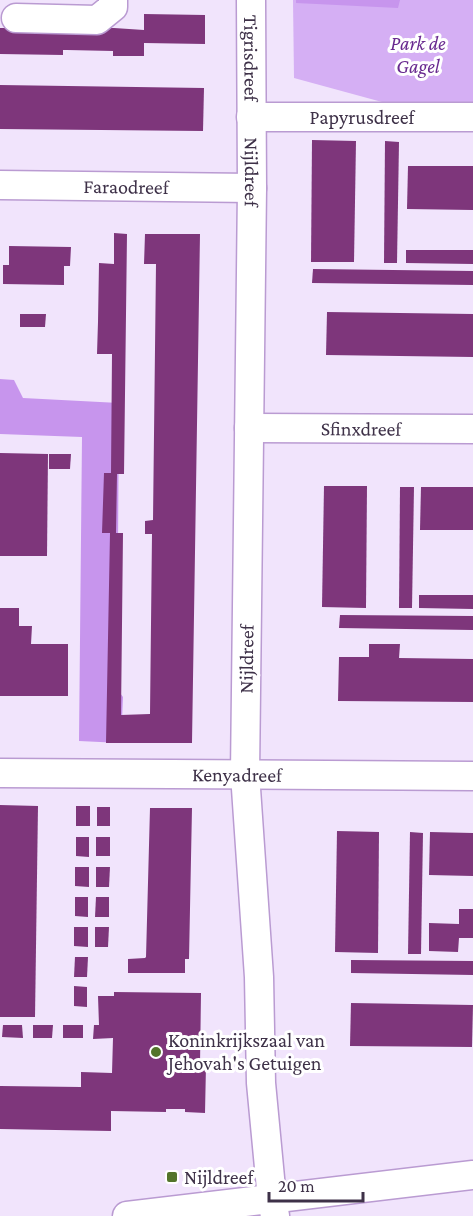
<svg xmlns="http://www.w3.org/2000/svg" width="473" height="1216" viewBox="0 0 473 1216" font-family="'Crimson Pro',serif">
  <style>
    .green { fill: #d5aff4 }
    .forest { fill: #c795ed }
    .building { fill: #7e367b }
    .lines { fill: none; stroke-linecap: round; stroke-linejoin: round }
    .minor-casing { stroke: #ba9bd2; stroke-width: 31 }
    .minor { stroke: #fff; stroke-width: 28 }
    .poi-dot { fill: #53742a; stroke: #fff; stroke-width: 2 }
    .labels { text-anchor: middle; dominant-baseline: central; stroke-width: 6; stroke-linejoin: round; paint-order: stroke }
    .park-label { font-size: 20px; font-style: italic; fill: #68298f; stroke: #fff }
    .street-label { font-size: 20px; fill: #3e3148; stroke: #fff }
    .poi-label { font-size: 20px; fill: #3e3148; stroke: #fff; text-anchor: start }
  </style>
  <rect width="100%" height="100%" fill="#f1e4fc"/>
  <polygon class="green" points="293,0 473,0 473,117 437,117 294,78"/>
  <g class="forest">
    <polygon points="296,0 400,0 398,8 296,3"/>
    <polygon points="0,379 14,380 23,398 119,403 117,689 123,697 121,743 79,741 82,437 0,434"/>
  </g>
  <g class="building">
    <polygon points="144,14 205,15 205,44 144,43 144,56 113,56 113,51 67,50 63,50 63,55 0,54 0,28 114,28 144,30"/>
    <polygon points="0,85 204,88 203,131 0,129"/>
    <polygon points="312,140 356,141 354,262 311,262"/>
    <polygon points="385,141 399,142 397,263 384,263"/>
    <polygon points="408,166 473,166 473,210 407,209"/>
    <polygon points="114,233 127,234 124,474 117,474 116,533 123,533 121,715 150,714 152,534 145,534 145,521 153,520 156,264 144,264 145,234 200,234 192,743 106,743 110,533 102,533 104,473 111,473 112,354 97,354 98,322 99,263 114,264"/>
    <polygon points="9,246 71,247 70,266 64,266 64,285 3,284 3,265 9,265"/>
    <polygon points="406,250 473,250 473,264 406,263"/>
    <polygon points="313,269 473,271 473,285 312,283"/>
    <polygon points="327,312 473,314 473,357 326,355"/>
    <polygon points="20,314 46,314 45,327 20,327"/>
    <polygon points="0,453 48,454 47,556 0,556"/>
    <polygon points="49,454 71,454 70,469 49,469"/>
    <polygon points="324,486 367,486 366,608 322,607"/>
    <polygon points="400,487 414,487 412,608 399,608"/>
    <polygon points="421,487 473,487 473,530 420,530"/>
    <polygon points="419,595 473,595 473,609 419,608"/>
    <polygon points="0,608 19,608 19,626 32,626 31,644 68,644 68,696 0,696"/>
    <polygon points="340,615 473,616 473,630 339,628"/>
    <polygon points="369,644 400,644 399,658 473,659 473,702 338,701 339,657 369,657"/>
    <polygon points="0,805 38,806 35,1017 0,1017"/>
    <rect x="76" y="806" width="14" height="20"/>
    <rect x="97" y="807" width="13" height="19"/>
    <polygon points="150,808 192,808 189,959 185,959 185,973 128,973 128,959 145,958 146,957"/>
    <polygon points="337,831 379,832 378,953 335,952"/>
    <polygon points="410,832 423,833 421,954 408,954"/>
    <polygon points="430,832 473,833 473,876 429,875"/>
    <polygon points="76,837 89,837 89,857 76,856"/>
    <rect x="96" y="837" width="14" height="19"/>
    <polygon points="75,867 89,867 89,887 75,886"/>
    <polygon points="96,867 110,867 109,887 96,887"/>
    <polygon points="75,897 88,897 88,917 75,916"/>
    <polygon points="96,897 109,897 109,917 95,917"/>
    <polygon points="459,909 473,909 473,938 459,938 458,952 429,951 429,923 459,924"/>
    <polygon points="74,927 88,927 88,947 74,946"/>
    <polygon points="95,927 109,927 108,947 95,947"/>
    <polygon points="75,957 88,957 87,977 74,977"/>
    <polygon points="351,960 473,961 473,975 351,973"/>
    <polygon points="74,986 87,987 87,1007 74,1006"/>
    <polygon points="114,992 201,993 200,1065 206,1065 205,1113 185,1112 185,1109 166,1109 166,1112 111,1111 111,1131 0,1129 0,1086 81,1087 81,1072 112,1073 113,1038 93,1039 94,1025 99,1025 98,996 114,996"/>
    <polygon points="351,1003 473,1005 472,1047 350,1046"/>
    <polygon points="3,1025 22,1025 23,1038 2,1037"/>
    <polygon points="33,1025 53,1025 52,1038 33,1038"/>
    <rect x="63" y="1025" width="20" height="13"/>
  </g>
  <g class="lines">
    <g class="minor-casing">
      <g id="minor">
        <path id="s1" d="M251,0L252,188L245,774L259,977L261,1083L272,1199L275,1216"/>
        <polyline points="16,18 97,20 113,7 113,0"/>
        <path id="s2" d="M251,117H473"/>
        <path id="s3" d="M0,185L252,188"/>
        <path id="s4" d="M249,428L473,429"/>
        <path id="s5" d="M0,773L473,776"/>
        <polyline points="127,1216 473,1175"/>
      </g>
    </g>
    <use href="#minor" class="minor"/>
  </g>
  <g class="poi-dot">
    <circle cx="156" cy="1052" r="6"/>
    <rect x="166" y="1171" width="12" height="12" rx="3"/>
  </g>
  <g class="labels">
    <g class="park-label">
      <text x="418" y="43">Park de<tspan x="418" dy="23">Gagel</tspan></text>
    </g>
    <g class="street-label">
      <text stroke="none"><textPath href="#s1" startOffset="58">Tigrisdreef</textPath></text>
      <text stroke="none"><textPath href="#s2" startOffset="111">Papyrusdreef</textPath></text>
      <text stroke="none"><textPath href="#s1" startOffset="172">Nijldreef</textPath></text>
      <text stroke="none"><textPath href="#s3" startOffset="126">Faraodreef</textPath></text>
      <text stroke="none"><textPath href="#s4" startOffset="112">Sfinxdreef</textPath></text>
      <text transform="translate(246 659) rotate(-89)">Nijldreef</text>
      <text stroke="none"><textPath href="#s5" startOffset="237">Kenyadreef</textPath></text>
    </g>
    <g class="poi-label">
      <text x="168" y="1040">Koninkrijkszaal van<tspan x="168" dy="23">Jehovah's Getuigen</tspan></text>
      <text x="184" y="1177">Nijldreef</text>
    </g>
  </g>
  <path d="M269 1192v9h94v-9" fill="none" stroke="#3e3148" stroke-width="3"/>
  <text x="278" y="1192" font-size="18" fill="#3e3148" stroke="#ffffff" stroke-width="4.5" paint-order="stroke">20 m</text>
</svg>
